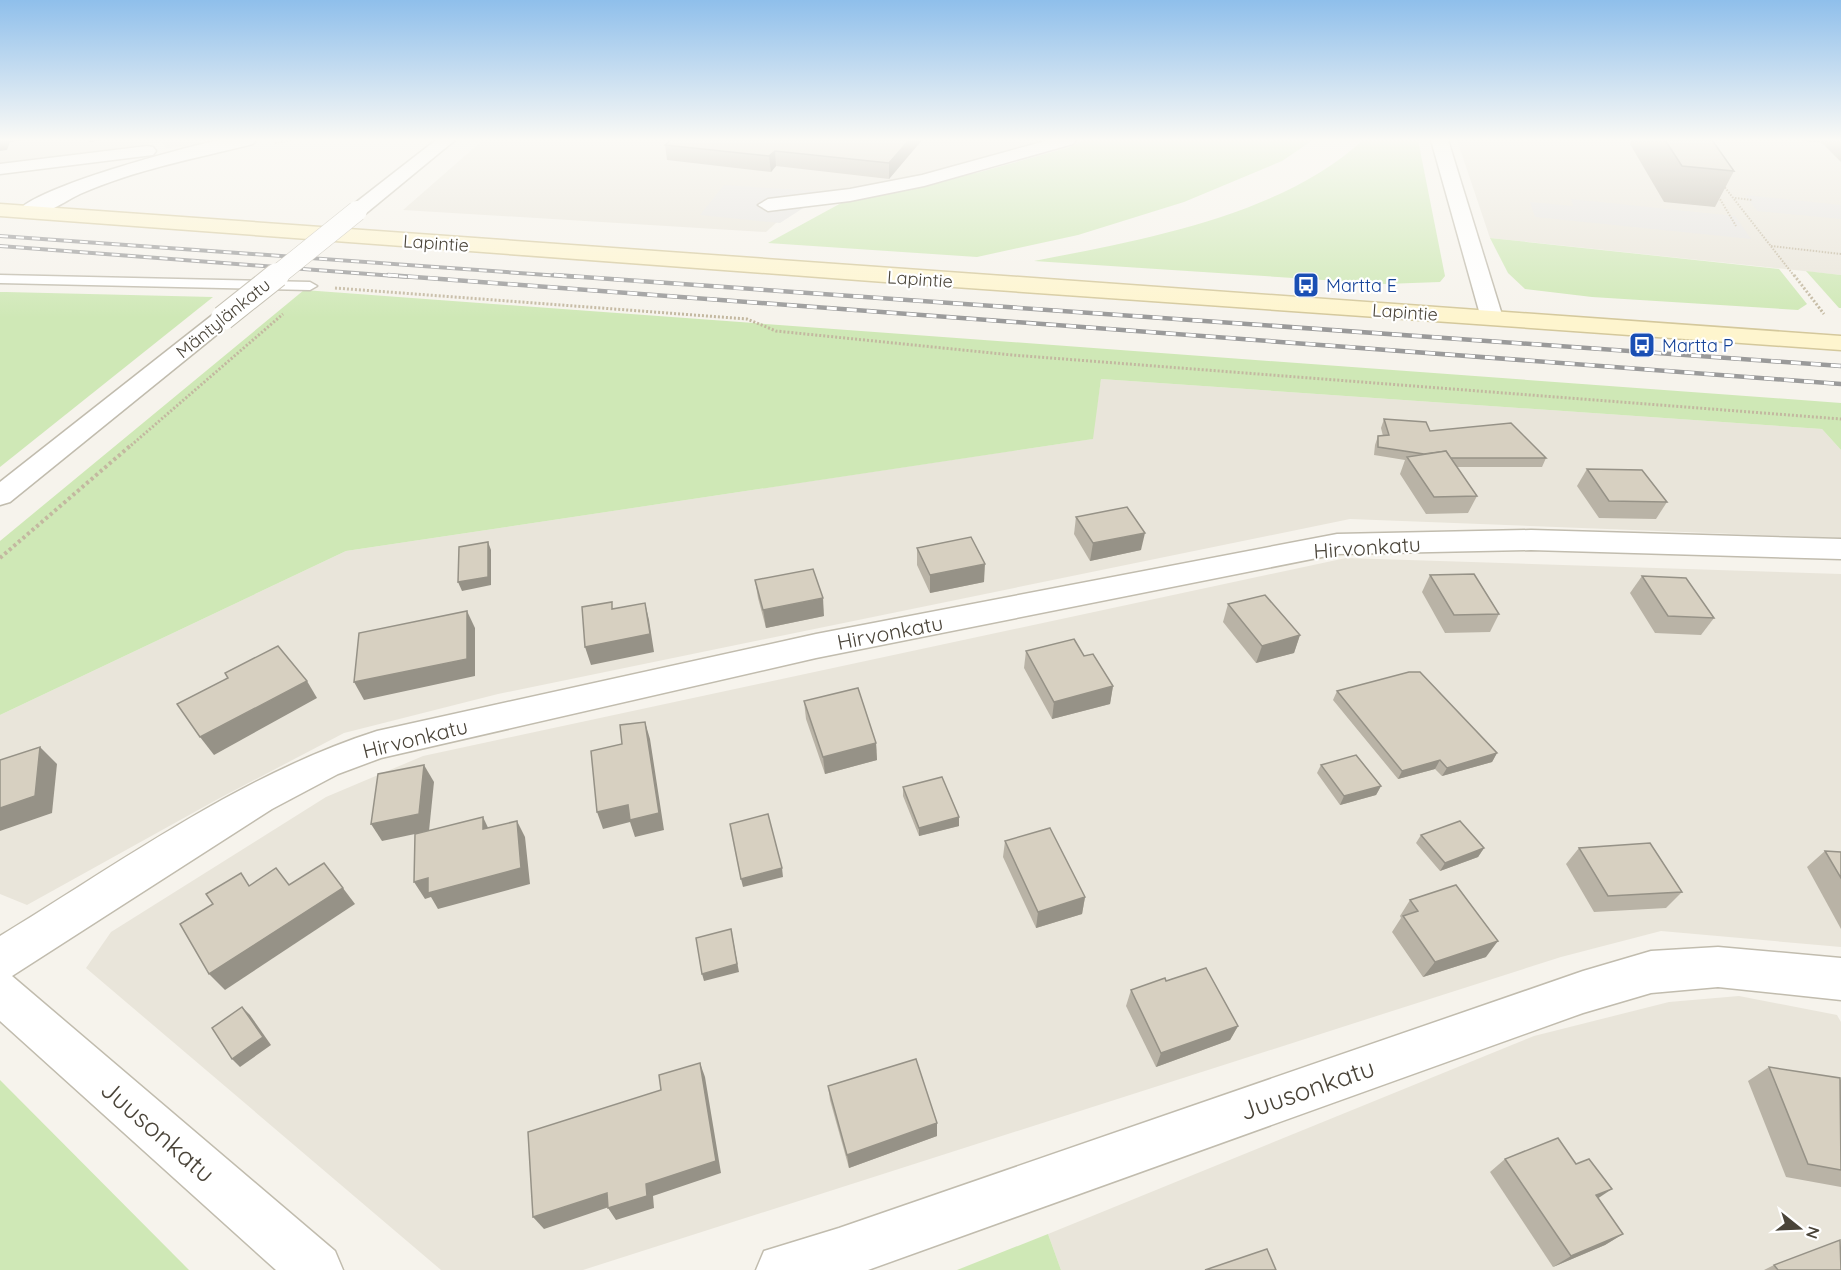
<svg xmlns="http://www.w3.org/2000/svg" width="1841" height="1270" viewBox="0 0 1841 1270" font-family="Quicksand,sans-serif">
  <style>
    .residential { fill: #e9e5da }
    .green { fill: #cfe8b6 }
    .parking { fill: #e5e3e0 }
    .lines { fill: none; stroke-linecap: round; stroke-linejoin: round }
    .service-casing { stroke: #c1bcae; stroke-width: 3 }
    .minor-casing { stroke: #c1bcae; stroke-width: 3 }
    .tertiary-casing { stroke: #c1bcae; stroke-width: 3 }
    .secondary-casing { stroke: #d4c89c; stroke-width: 3 }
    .path-far2 { stroke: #c3b8a0; stroke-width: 2; stroke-dasharray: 1.5 1.5; stroke-linecap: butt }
    .path-far1 { stroke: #c3b8a0; stroke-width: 3; stroke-dasharray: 2 2; stroke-linecap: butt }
    .path { stroke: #c3b8a0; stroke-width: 4; stroke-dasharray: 3 3; stroke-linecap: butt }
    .service { fill: #fff; fill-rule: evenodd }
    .minor { fill: #fff; fill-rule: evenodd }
    .tertiary { fill: #fff; fill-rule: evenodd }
    .secondary { fill: #fef5ce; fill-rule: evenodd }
    .rail-far1-casing { stroke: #9a9a9a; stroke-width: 4 }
    .rail-casing { stroke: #9a9a9a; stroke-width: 4.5 }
    .rail-far1 { stroke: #fff; stroke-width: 2; stroke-dasharray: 8; stroke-linecap: butt }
    .rail { stroke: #fff; stroke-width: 3; stroke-dasharray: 10; stroke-linecap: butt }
    .minor-bridge-far1-casing { stroke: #c1bcae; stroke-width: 21; stroke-linecap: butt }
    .minor-bridge-casing { stroke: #c1bcae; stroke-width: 26; stroke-linecap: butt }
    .minor-bridge-far1 { stroke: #fff; stroke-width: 20 }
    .minor-bridge { stroke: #fff; stroke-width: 24 }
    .wall { fill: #b9b3a6 }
    .shaded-wall { fill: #969287 }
    .building { fill: #d7d0c1; stroke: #969287; stroke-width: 1.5 }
    .labels { text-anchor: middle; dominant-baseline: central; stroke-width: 4.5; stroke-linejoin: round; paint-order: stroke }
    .far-street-label { font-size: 18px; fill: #4a4439; stroke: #fff }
    .far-transit-label { font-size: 18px; fill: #164399; stroke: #fff; text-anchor: start }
    .street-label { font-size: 21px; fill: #4a4439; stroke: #fff }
    .near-street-label { font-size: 26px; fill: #4a4439; stroke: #fff }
  </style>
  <rect width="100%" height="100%" fill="#f6f3ec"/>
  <g class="residential">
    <polygon points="0,140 222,140 179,147 166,148 162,142 0,164"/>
    <polygon points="483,140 1048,140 933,172 805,197 766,232 403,210"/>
    <polygon points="1457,140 1841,140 1841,275 1490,238"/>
    <polygon points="1101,379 1822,429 1841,450 1841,538 1350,519 498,694 344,733 218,799 27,905 0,894 0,715 346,551 1092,439"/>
    <polygon points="1346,558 1841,574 1841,947 1661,931 1561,957 583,1270 441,1270 86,968 111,932 326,797 423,756"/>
    <polygon points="1739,996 1837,1015 1841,1022 1841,1270 1061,1270 1048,1234 1534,1036 1669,1002"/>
  </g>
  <g class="green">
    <polygon points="1084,140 1313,140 1282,161 1184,202 1078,235 977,257 768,243 843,202 980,172 1070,147"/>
    <path d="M1363,140H1418L1445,276L1440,282L1385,284L1034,261C1141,240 1281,216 1363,140Z"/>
    <polygon points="1490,238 1779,269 1807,304 1798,310 1592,297 1525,289 1508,273"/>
    <polygon points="1806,271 1841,275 1841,308 1839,308"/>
    <polygon points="304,290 1841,403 1841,450 1822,429 1101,379 1093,439 346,551 0,715 0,541"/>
    <polygon points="0,292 6,292 213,297 0,467"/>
    <polygon points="0,1080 189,1270 0,1270"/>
    <polygon points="1048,1234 1061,1270 957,1270"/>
  </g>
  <g class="parking">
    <polygon points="724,185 828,192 780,223 700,215"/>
    <polygon points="1745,195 1841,205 1841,219 1757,211"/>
    <polygon points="1571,199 1735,216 1751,239 1535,217 1530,202 1573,206"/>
  </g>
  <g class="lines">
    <g class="service-casing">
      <polygon id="service" points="0,275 310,282 317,286 310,290 0,283"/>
    </g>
    <g class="minor-casing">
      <g id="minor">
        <polygon points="436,140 455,140 364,215 350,215 347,211 350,207"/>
        <polygon points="1049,140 1076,140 1073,144 924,186 850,201 768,211 758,205 768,199 850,189 922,175"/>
        <polygon points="1431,140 1448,140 1503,318 1500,323 1484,323 1481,318"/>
        <polygon points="147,146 153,147 156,151 153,155 0,174 0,164"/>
        <polygon points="223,311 231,313 234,318 231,323 10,502 0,505 0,482 215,313"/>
        <path d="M1531,530L1841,539V559L1531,550L1337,554L816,658L381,758L338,774L272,809L12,976L335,1251L343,1270H276L0,1021V936C120,863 242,774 377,731L816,634L1337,534Z"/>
        <polygon points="1718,947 1841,958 1841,1000 1718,987 1651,993 1583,1013 868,1270 756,1270 764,1251 839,1228 1583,971 1651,951"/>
      </g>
    </g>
    <g class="tertiary-casing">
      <path id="tertiary" d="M220,140H256L253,144C193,159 137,169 80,194C63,202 38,221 20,216L17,212C35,187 185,147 220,140Z"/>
    </g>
    <g class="secondary-casing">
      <polygon id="secondary" points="0,204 1841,336 1841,350 898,283 0,216"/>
    </g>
    <g class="path-far2">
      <polyline points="275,143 294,140"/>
      <polyline points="1723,185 1795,277"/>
      <polyline points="1717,194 1736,226"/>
      <polyline points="1735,198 1752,200"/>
      <polyline points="1771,246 1841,254"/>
    </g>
    <g class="path-far1">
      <polyline points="1794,275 1824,314"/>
      <polyline points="335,288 747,319 776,331 1012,355 1841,419"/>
      <polyline points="128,448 283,314"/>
    </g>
    <polyline class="path" points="0,558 130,446"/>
    <use href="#service" class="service"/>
    <use href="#minor" class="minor"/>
    <use href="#tertiary" class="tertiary"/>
    <use href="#secondary" class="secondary"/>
    <g class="rail-far1-casing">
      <g id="rail-far1">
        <polyline points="0,236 575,277"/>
        <polyline points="0,246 408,277"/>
      </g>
    </g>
    <g class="rail-casing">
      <g id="rail">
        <polyline points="388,275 1841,384"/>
        <polyline points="554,275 1841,366"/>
      </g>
    </g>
    <use href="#rail-far1" class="rail-far1"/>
    <use href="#rail" class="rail"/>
    <g class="minor-bridge-far1-casing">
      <polyline id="minor-bridge-far1" points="275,277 357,211"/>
    </g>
    <g class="minor-bridge-casing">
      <polyline id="minor-bridge" points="223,318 277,275"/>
    </g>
    <use href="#minor-bridge-far1" class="minor-bridge-far1"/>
    <use href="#minor-bridge" class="minor-bridge"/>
  </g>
  <g class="wall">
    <polygon points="922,140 889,179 776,166 771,172 667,160 665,145"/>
    <polygon points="1632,140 1712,140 1734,171 1715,207 1664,202 1630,144"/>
    <polygon points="1800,140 1841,140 1841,162 1822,143 1801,141"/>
    <polygon points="1384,419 1430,431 1546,458 1542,467 1457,467 1477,496 1468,513 1426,514 1400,474 1405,460 1374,455 1375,445 1378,436 1383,436 1381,428"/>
    <polygon points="1587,469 1667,502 1656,519 1599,518 1577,486"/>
    <polygon points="1076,517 1141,550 1090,561 1074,534"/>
    <polygon points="917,548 984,582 930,593 917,565"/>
    <polygon points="1430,575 1499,614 1490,632 1445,633 1422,592"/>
    <polygon points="1642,576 1714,618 1701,635 1655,633 1630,593"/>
    <polygon points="755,580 824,616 766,628 758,598"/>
    <polygon points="1228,604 1300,635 1294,653 1256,663 1223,622"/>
    <polygon points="1026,651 1084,656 1113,686 1110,704 1052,719 1024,668"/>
    <polygon points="1337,691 1497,753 1492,762 1442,776 1435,769 1398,779 1333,700"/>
    <polygon points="804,701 876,743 877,760 825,774 806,719"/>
    <polygon points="1321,765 1381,786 1376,795 1340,805 1317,773"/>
    <polygon points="903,787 959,826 919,836 903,796"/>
    <polygon points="1421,835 1484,848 1478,857 1440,871 1416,843"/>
    <polygon points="1005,841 1085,897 1082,914 1036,928 1003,857"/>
    <polygon points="1579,848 1682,892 1666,908 1594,912 1566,864"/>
    <polygon points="1825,851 1841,852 1841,929 1807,867"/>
    <polygon points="1410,900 1486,957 1423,977 1392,932 1401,918 1400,916"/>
    <polygon points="1131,990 1238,1026 1230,1040 1156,1067 1126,1006"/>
    <polygon points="1769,1067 1841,1080 1841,1187 1786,1177 1748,1081"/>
    <polygon points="828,1086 937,1123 937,1136 849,1168 830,1100"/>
    <polygon points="1505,1159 1623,1234 1605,1245 1553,1267 1490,1172"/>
    <polygon points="1774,1265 1841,1270 1764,1270"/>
  </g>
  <g class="shaded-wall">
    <polygon points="0,140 27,140 10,142 7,150 0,151"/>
    <polygon points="89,140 104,140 90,142"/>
    <polygon points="909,140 922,140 889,179 889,163"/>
    <polygon points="775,151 776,166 771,172 769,156"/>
    <polygon points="1145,533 1141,550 1090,561 1093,543"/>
    <polygon points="488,542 491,550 491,585 462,591 458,582"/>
    <polygon points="985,564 984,582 930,593 930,575"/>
    <polygon points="823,598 824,616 766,628 763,610"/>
    <polygon points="645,603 649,620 654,652 591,665 585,647"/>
    <polygon points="467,611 475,628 475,676 364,700 354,682"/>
    <polygon points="1300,635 1294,653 1256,663 1262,646"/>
    <polygon points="307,681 317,698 214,755 200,737"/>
    <polygon points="1113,686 1110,704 1052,719 1054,702"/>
    <polygon points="645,722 650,739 664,830 635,837 630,822 603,829 597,812"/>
    <polygon points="876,743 877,760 825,774 823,757"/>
    <polygon points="40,747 57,764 52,813 0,831 0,808"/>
    <polygon points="1497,753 1492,762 1442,776 1447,768"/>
    <polygon points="1440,760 1435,769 1398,779 1402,771"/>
    <polygon points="424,765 434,782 429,831 382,841 371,824"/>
    <polygon points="1381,786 1376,795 1340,805 1344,796"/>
    <polygon points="483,817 491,834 483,829"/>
    <polygon points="959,817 959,826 919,836 919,828"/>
    <polygon points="517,821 525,837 530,884 438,909 431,897 425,899 414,882"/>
    <polygon points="1484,848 1478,857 1440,871 1445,863"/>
    <polygon points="324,863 355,904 225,990 209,974"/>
    <polygon points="782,868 783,877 743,887 741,879"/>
    <polygon points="1085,897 1082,914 1036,928 1038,912"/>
    <polygon points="731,929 739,972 704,981 702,974"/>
    <polygon points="1498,941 1486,957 1423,977 1435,962"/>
    <polygon points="242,1007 250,1015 271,1045 240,1067 232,1059"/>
    <polygon points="1238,1026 1230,1040 1156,1067 1161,1053"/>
    <polygon points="700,1063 705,1077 721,1173 653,1196 654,1208 616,1220 608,1208"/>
    <polygon points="937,1123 937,1136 849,1168 847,1155"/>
    <polygon points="1612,1189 1594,1201 1596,1195"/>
    <polygon points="607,1193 615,1205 544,1229 533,1217"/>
    <polygon points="1623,1234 1605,1245 1553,1267 1571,1256"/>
  </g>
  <g class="building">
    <polygon points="671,140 909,140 889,163 775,151 769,156 665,145"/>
    <polygon points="1665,140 1712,140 1734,171 1682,166"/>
    <polygon points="1384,419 1426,422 1430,431 1511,423 1546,458 1450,458 1446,451 1424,454 1378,447 1378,436 1389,435"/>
    <polygon points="1446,451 1477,496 1434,497 1407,457"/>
    <polygon points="1587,469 1642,470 1667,502 1609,501"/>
    <polygon points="1127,507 1145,533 1093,543 1076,517"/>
    <polygon points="971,537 985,564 930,575 917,548"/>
    <polygon points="488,542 488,577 458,582 459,547"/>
    <polygon points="813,569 823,598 763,610 755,580"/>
    <polygon points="1474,574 1499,614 1454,615 1430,575"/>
    <polygon points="1642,576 1686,578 1714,618 1668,616"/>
    <polygon points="1265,595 1300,635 1262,646 1228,604"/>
    <polygon points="612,602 612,609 645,603 650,634 585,647 582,607"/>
    <polygon points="467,611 467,659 354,682 359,633"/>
    <polygon points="1074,639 1084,656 1093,654 1113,686 1054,702 1026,651"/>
    <polygon points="278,646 307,681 200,737 177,704 228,678 225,673"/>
    <polygon points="1409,672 1420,672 1497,753 1447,768 1440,760 1402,771 1337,691"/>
    <polygon points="858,688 876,743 823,757 804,701"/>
    <polygon points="645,722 659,813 630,820 628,805 597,812 591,751 622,744 620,725"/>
    <polygon points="40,747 35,796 0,808 0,760"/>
    <polygon points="1356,755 1381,786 1344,796 1321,765"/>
    <polygon points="424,765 419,814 371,824 378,774"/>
    <polygon points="942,777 959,817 919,828 903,787"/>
    <polygon points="768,814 782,868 741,879 730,824"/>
    <polygon points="483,817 483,829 517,821 521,868 428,893 428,878 414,882 415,834"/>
    <polygon points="1460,821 1484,848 1445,863 1421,835"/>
    <polygon points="1050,828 1085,897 1038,912 1005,841"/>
    <polygon points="1650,843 1682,892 1608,896 1579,848"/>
    <polygon points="1825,851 1841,852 1841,878"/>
    <polygon points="324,863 343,888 209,974 180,924 213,904 206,894 241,873 249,886 276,868 289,885"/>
    <polygon points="1456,885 1498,941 1435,962 1403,916 1418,911 1410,900"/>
    <polygon points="731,929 737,964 702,974 696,938"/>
    <polygon points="1206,968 1238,1026 1161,1053 1131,990 1165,978 1166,981"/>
    <polygon points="242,1007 263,1037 232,1059 212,1028"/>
    <polygon points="916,1059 937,1123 847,1155 828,1086"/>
    <polygon points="700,1063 716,1161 646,1184 647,1196 608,1208 607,1193 533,1217 528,1132 661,1090 659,1075"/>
    <polygon points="1769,1067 1840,1078 1841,1170 1808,1164"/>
    <polygon points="1558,1138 1576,1164 1589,1159 1612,1189 1596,1195 1623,1234 1571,1256 1505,1159"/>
    <polygon points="1840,1240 1841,1270 1778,1270 1774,1265"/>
    <polygon points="1267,1249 1276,1270 1205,1270"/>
  </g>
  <linearGradient id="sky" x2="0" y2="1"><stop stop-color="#8fbfeb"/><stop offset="0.44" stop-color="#fbfaf6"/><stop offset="1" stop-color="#fbfaf6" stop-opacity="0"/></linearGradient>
  <rect width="1841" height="318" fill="url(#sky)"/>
  <defs>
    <g id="bus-square" transform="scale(1.35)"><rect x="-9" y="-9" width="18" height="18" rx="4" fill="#1a4fb4" stroke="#fff"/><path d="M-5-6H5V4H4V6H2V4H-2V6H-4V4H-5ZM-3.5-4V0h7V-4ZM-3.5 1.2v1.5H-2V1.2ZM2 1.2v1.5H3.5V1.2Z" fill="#fff"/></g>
  </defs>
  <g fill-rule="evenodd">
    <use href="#bus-square" x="1306" y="285"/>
    <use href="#bus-square" x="1642" y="345"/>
  </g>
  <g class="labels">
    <g class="far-street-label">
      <text transform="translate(436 243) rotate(4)">Lapintie</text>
      <text transform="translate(920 279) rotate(4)">Lapintie</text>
      <text transform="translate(1405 312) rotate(4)">Lapintie</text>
      <text transform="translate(223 318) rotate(-39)">Mäntylänkatu</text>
    </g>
    <g class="far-transit-label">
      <text x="1326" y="285">Martta E</text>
      <text x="1662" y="345">Martta P</text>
    </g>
    <g class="street-label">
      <text transform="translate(1367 547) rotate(-4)">Hirvonkatu</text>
      <text transform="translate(890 632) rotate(-11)">Hirvonkatu</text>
      <text transform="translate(415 738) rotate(-14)">Hirvonkatu</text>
    </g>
    <g class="near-street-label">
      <text transform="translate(1307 1089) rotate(-19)">Juusonkatu</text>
      <text transform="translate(158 1131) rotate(41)">Juusonkatu</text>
    </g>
  </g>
  <g transform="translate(1799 1228) rotate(108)" stroke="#ffffff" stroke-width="4.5" paint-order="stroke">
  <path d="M0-4.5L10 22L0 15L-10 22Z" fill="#4a4439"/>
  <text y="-9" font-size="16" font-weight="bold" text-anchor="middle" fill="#4a4439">N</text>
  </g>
</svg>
